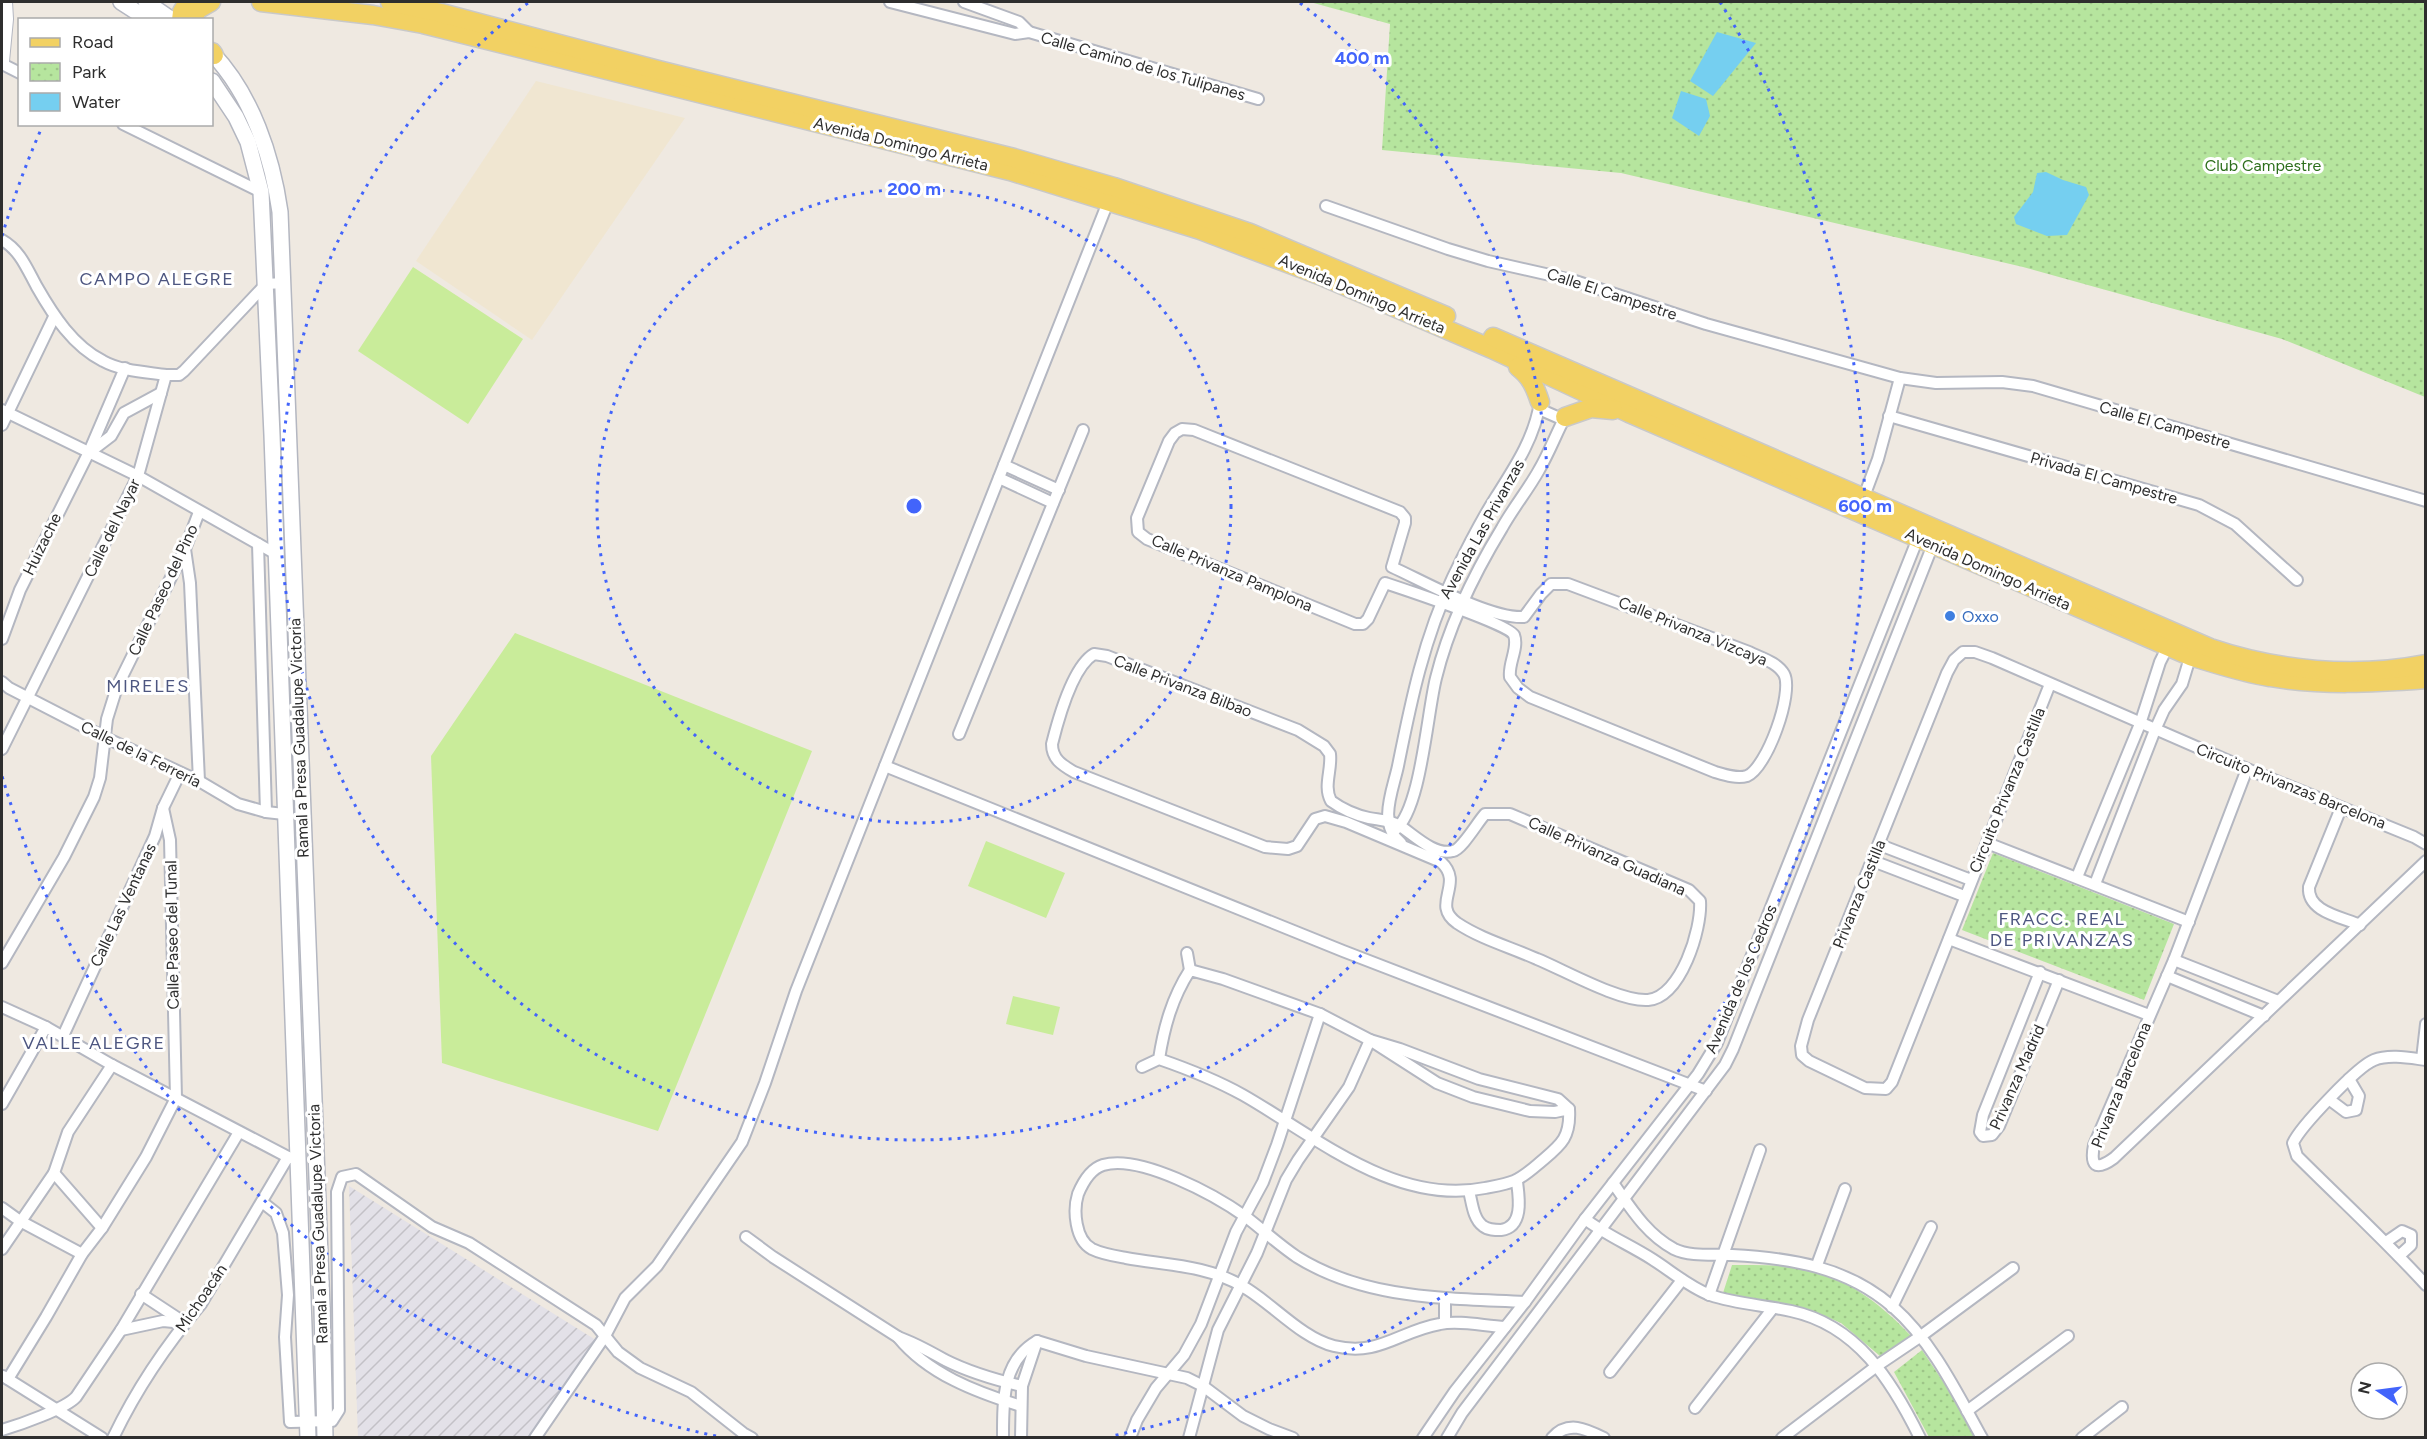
<svg xmlns="http://www.w3.org/2000/svg" width="2427" height="1439" viewBox="0 0 2427 1439" font-family="Figtree,sans-serif">
  <style>
    .industrial { fill: url(#industrial-furrows) }
    .education { fill: #f0e6d1 }
    .park { fill: url(#park-dots) }
    .pitch { fill: #c9ec9a }
    .water { fill: #75cff0 }
    .lines { fill: none; stroke-linecap: round; stroke-linejoin: round }
    .minor-casing { stroke: #b4b7c1; stroke-width: 14 }
    .tertiary-casing { stroke: #b4b7c1; stroke-width: 16 }
    .secondary-casing { stroke: #b4b7c1; stroke-width: 18 }
    .primary-casing { stroke: #c9c9c9; stroke-width: 21 }
    .minor { stroke: #fff; stroke-width: 10 }
    .tertiary { stroke: #fff; stroke-width: 14 }
    .secondary { stroke: #fff; stroke-width: 15 }
    .primary { stroke: #f2d163; stroke-width: 18 }
    .ring { fill: none; stroke: #4264fb; stroke-width: 3; stroke-dasharray: 3 6 }
    .shop-dot { fill: #3f7fe0; stroke: #fff; stroke-width: 2 }
    .labels { text-anchor: middle; dominant-baseline: central; stroke-width: 6; stroke-linejoin: round; paint-order: stroke }
    .street-label { font-size: 16px; fill: #2e2e2e; stroke: #fff }
    .park-label { font-size: 16px; fill: #2c6e1b; stroke: #fff }
    .shop-label { font-size: 16px; fill: #366cbe; stroke: #fff; text-anchor: start }
    .neighbourhood-label { font-size: 18px; letter-spacing: 1.5px; fill: #4d5680; stroke: #fff }
    .centre { fill: #4264fb; stroke: #fff; stroke-width: 3 }
    .ring-label { font-size: 18px; text-anchor: middle; font-weight: bold; fill: #4264fb; stroke: #fff; stroke-width: 6; stroke-linejoin: round; paint-order: stroke }
  </style>
  <defs>
    <pattern id="industrial-furrows" width="10" height="10" patternUnits="userSpaceOnUse" patternTransform="scale(1.5)"><rect width="10" height="10" fill="#e3e1e8"/><path d="M-1 1l2-2M0 10L10 0M9 11l2-2" fill="none" stroke="#c3c1c7"/></pattern>
    <pattern id="park-dots" width="8" height="8" patternUnits="userSpaceOnUse" patternTransform="scale(1.5)"><rect width="8" height="8" fill="#b6e59e"/><path d="M2 2h.1M6 6h.1" fill="none" stroke="#9dc588" stroke-width="1.8" stroke-linecap="round"/></pattern>
  </defs>
  <rect width="100%" height="100%" fill="#efe9e1"/>
  <polygon class="industrial" points="349,1186 599,1342 530,1437 358,1437"/>
  <polygon class="education" points="536,81 685,118 532,340 416,261"/>
  <g class="park">
    <polygon points="1310,2 2425,2 2425,397 2282,339 2023,267 1621,173 1382,150 1390,24"/>
    <polygon points="1993,853 2174,924 2144,1000 1962,930"/>
    <path d="M1732,1265C1758,1265 1786,1264 1811,1270C1852,1281 1884,1307 1912,1337L1880,1356L1841,1323L1808,1309L1723,1293Z"/>
    <polygon points="1922,1350 1964,1413 1975,1437 1929,1437 1894,1372"/>
  </g>
  <g class="pitch">
    <polygon points="413,267 523,339 468,424 358,351"/>
    <polygon points="515,633 812,751 658,1131 442,1063 431,756"/>
    <polygon points="986,841 1065,873 1046,918 968,886"/>
    <polygon points="1013,996 1060,1007 1053,1035 1006,1024"/>
  </g>
  <g class="water">
    <polygon points="1717,32 1756,43 1713,96 1690,81"/>
    <polygon points="1681,91 1706,99 1710,116 1699,136 1672,118"/>
    <polygon points="2046,172 2063,180 2086,187 2089,195 2067,235 2047,236 2016,224 2014,217 2033,192 2037,173"/>
  </g>
  <g class="lines">
    <g class="minor-casing">
      <g id="minor">
        <polyline points="890,2 1015,34 1029,32 1258,99"/>
        <polyline points="964,2 1019,22 1029,32"/>
        <polyline points="2,64 20,73"/>
        <polyline points="123,124 261,192"/>
        <polyline points="1326,206 1448,249 1488,261 1572,280 1706,324 1900,378 1936,383 2002,382 2033,386 2426,501"/>
        <path d="M2,240C20,250 27,269 37,287C53,315 73,346 103,361C121,371 145,372 166,375"/>
        <polyline points="1539,409 1564,420"/>
        <polyline points="2,410 138,476 276,554"/>
        <polyline points="1889,416 2199,505 2235,524 2297,580"/>
        <polyline points="2,425 54,317"/>
        <path d="M1182,429L1194,430L1400,512L1405,518V523L1392,567C1425,582 1490,619 1524,617L1541,594L1551,584H1568L1749,652C1761,658 1777,662 1784,674C1794,692 1767,768 1747,776C1737,779 1725,775 1715,772L1530,697L1518,688L1510,677C1508,663 1519,648 1514,635C1509,624 1403,589 1385,583L1368,619L1363,624H1355L1147,539L1138,532L1137,518L1169,441L1175,433Z"/>
        <polyline points="90,452 111,436 124,413 161,393"/>
        <polyline points="1004,465 1059,490"/>
        <polyline points="999,478 1053,503"/>
        <polyline points="1862,502 1878,459 1900,378"/>
        <polyline points="258,544 266,812"/>
        <polyline points="185,549 190,583 199,781"/>
        <polyline points="2,639 20,590 89,452 125,368"/>
        <path d="M1094,654L1107,656L1298,730L1324,746L1330,754C1332,770 1323,786 1331,801C1342,809 1355,815 1369,818C1379,820 1390,820 1400,826C1414,835 1434,856 1453,851C1462,849 1477,823 1485,814H1510L1689,890L1700,901C1702,929 1681,997 1648,1000C1620,1002 1564,970 1537,959C1510,947 1481,939 1457,923C1430,904 1465,884 1441,862L1346,822L1325,816L1315,819L1297,846L1288,849L1265,847L1074,772C1062,765 1052,759 1052,744C1058,720 1072,667 1094,654Z"/>
        <polyline points="2,682 9,688 106,738 199,781 238,804 266,812 284,814"/>
        <polyline points="2050,684 1892,1082 1886,1089 1865,1088 1809,1061 1802,1055 1801,1046 1808,1020 1947,673 1954,660 1963,652 1975,652 1992,658 2247,769 2414,837 2426,844"/>
        <polyline points="959,734 1083,430"/>
        <polyline points="2,749 138,476 166,375 179,375 184,371 266,284 283,283"/>
        <polyline points="885,766 1343,951 1706,1091"/>
        <path d="M2247,769L2174,960L2094,1145C2090,1165 2095,1172 2114,1158L2426,861"/>
        <path d="M2341,808L2309,887C2307,912 2342,917 2360,925"/>
        <path d="M1395,830C1421,810 1427,713 1436,678C1449,625 1474,574 1502,528C1513,508 1528,490 1539,470C1549,453 1556,434 1565,417"/>
        <path d="M1401,843C1377,824 1393,790 1398,766C1411,701 1424,638 1453,577C1466,550 1480,522 1496,497C1515,467 1535,437 1540,402"/>
        <polyline points="1987,843 2189,922"/>
        <polyline points="1880,845 1971,880"/>
        <polyline points="1873,861 1964,896"/>
        <polyline points="2077,877 2140,724 2160,662 2170,642"/>
        <polyline points="2095,884 2155,730 2164,710 2182,684 2192,651"/>
        <polyline points="1949,939 2149,1015"/>
        <polyline points="1187,953 1190,970"/>
        <polyline points="2174,960 2278,1001"/>
        <polyline points="2,963 64,857 94,797 100,778 107,719 117,687 185,549 199,512"/>
        <polyline points="2040,972 1983,1115 1980,1132 1983,1136 1992,1135 1999,1126 2059,980"/>
        <polyline points="2167,976 2264,1016"/>
        <polyline points="2,1007 46,1027 112,1065 288,1157 298,1160"/>
        <polyline points="63,1036 155,836 163,808 180,773"/>
        <polyline points="2422,1059 2426,1024"/>
        <path d="M2426,1060C2410,1058 2389,1054 2374,1060C2358,1066 2300,1127 2293,1143L2297,1156C2340,1199 2385,1240 2426,1285"/>
        <path d="M1142,1067L1159,1059C1188,1069 1216,1080 1243,1095C1315,1136 1395,1206 1485,1188C1511,1183 1516,1183 1537,1165C1559,1146 1571,1140 1569,1109L1555,1112L1530,1111L1473,1097L1437,1083L1370,1040L1320,1014L1223,979L1190,970C1172,998 1164,1027 1159,1059"/>
        <polyline points="2330,1100 2346,1112 2356,1110 2359,1096 2349,1079"/>
        <polyline points="2,1104 46,1027"/>
        <polyline points="54,1173 102,1228"/>
        <path d="M1613,1183C1630,1207 1646,1234 1674,1249C1690,1257 1714,1254 1732,1255C1791,1258 1847,1267 1893,1307C1932,1341 1957,1393 1982,1438"/>
        <path d="M1469,1191C1472,1202 1473,1219 1483,1226C1488,1230 1495,1230 1501,1230C1524,1227 1519,1197 1517,1182"/>
        <polyline points="262,1202 276,1213 283,1233 288,1295 285,1337 290,1422 332,1421 339,1410 337,1192 342,1177 356,1174 432,1227 469,1243 596,1325 618,1352 640,1368 691,1392 743,1433 752,1438"/>
        <polyline points="2,1208 20,1221 82,1254"/>
        <path d="M1585,1219C1606,1235 1630,1245 1652,1259C1671,1271 1689,1287 1710,1295C1736,1304 1764,1305 1791,1311C1857,1325 1892,1381 1920,1438"/>
        <path d="M746,1237L773,1257L898,1337C915,1343 929,1351 945,1360C969,1372 996,1380 1022,1386"/>
        <polyline points="2386,1242 2402,1231 2411,1235 2411,1245 2399,1256"/>
        <polyline points="2,1249 54,1173 68,1132 112,1065"/>
        <polyline points="1817,1265 1845,1189"/>
        <polyline points="141,1294 182,1321"/>
        <polyline points="1709,1295 1760,1150"/>
        <polyline points="1445,1298 1445,1323"/>
        <polyline points="1892,1307 1931,1227"/>
        <path d="M1505,1327C1484,1326 1460,1320 1440,1324C1399,1331 1379,1357 1334,1346C1301,1338 1271,1302 1242,1286C1207,1265 1164,1265 1126,1258C1115,1256 1102,1254 1092,1249C1075,1240 1073,1210 1078,1194C1083,1182 1090,1169 1103,1165C1140,1154 1215,1195 1246,1217C1263,1230 1279,1245 1297,1257C1366,1300 1447,1298 1525,1302"/>
        <polyline points="121,1330 163,1321 184,1323"/>
        <path d="M898,1337C928,1374 976,1392 1021,1406"/>
        <polyline points="1610,1372 1682,1280"/>
        <polyline points="3,1376 102,1438"/>
        <polyline points="8,1379 46,1317 82,1254 102,1228 146,1157 176,1098 170,840 163,808"/>
        <polyline points="1695,1408 1773,1308"/>
        <polyline points="1967,1411 2068,1336"/>
        <path d="M2,1430C19,1425 65,1409 76,1397L121,1330L239,1132"/>
        <path d="M113,1438C136,1390 167,1344 201,1304L288,1157"/>
        <polyline points="535,1438 605,1336 625,1298 657,1266 742,1142 765,1083 796,991 1110,197"/>
        <path d="M1003,1438C1003,1401 1002,1361 1037,1341L1086,1356L1187,1378L1203,1386L1243,1416L1269,1429L1293,1438"/>
        <polyline points="1021,1438 1022,1386 1037,1341"/>
        <polyline points="1130,1438 1137,1420 1156,1388 1184,1355 1201,1324 1236,1232 1263,1182 1277,1145 1320,1014"/>
        <polyline points="1189,1438 1218,1330 1257,1253 1286,1180 1298,1160 1349,1087 1370,1040 1400,1049 1479,1079 1558,1099 1569,1109"/>
        <polyline points="1423,1438 1455,1391 1525,1302 1585,1219 1698,1074 1717,1043 1920,533"/>
        <polyline points="1447,1438 1462,1413 1725,1065 1733,1049 1934,542"/>
        <path d="M1552,1438C1568,1420 1586,1429 1604,1438"/>
        <polyline points="1782,1438 1878,1365 1921,1336 2013,1268"/>
        <polyline points="2082,1438 2122,1407"/>
      </g>
    </g>
    <g class="tertiary-casing">
      <polyline id="tertiary" points="2,61 6,19 5,2"/>
    </g>
    <g class="secondary-casing">
      <g id="secondary">
        <polyline points="121,2 149,20"/>
        <polyline points="146,2 172,20"/>
        <path d="M212,53C252,95 272,156 280,212L322,1308L325,1438"/>
        <polyline points="212,81 236,117 248,142 261,192 272,435 308,1438"/>
      </g>
    </g>
    <g class="primary-casing">
      <g id="primary">
        <path d="M261,2L373,15L423,24L1010,171L1200,230L1324,277L1492,349L1629,413L2190,656C2217,664 2243,673 2270,677C2322,686 2373,683 2426,679"/>
        <polyline points="390,2 441,13 658,70 1014,158 1114,187 1250,233 1446,316"/>
        <polyline points="181,20 182,12 188,2"/>
        <polyline points="193,20 197,10 211,2"/>
        <polyline points="212,52 214,55"/>
        <path d="M1493,337L2210,648C2278,671 2354,678 2426,664"/>
        <path d="M1518,367C1531,377 1535,387 1540,402"/>
        <polyline points="1565,417 1591,408 1613,410"/>
      </g>
    </g>
    <use href="#minor" class="minor"/>
    <use href="#tertiary" class="tertiary"/>
    <use href="#secondary" class="secondary"/>
    <use href="#primary" class="primary"/>
  </g>
  <g class="ring">
    <circle cx="914" cy="506" r="317"/>
    <path d="M1300 3A634 634 0 1 1 528 3"/>
    <path d="M716 1436A951 951 0 0 1 2 776M2 236A951 951 0 0 1 42 127M1720 2A951 951 0 0 1 1112 1436"/>
  </g>
  <circle class="shop-dot" cx="1950" cy="616" r="6"/>
  <g class="labels">
    <g class="street-label">
      <text transform="translate(1143 66) rotate(16)">Calle Camino de los Tulipanes</text>
      <text transform="translate(901 144) rotate(14)">Avenida Domingo Arrieta</text>
      <text transform="translate(1362 294) rotate(23)">Avenida Domingo Arrieta</text>
      <text transform="translate(1612 294) rotate(18)">Calle El Campestre</text>
      <text transform="translate(2165 425) rotate(16)">Calle El Campestre</text>
      <text transform="translate(2104 478) rotate(16)">Privada El Campestre</text>
      <text transform="translate(112 528) rotate(-64)">Calle del Nayar</text>
      <text transform="translate(1482 529) rotate(-61)">Avenida Las Privanzas</text>
      <text transform="translate(42 544) rotate(-64)">Huizache</text>
      <text transform="translate(1988 569) rotate(24)">Avenida Domingo Arrieta</text>
      <text transform="translate(1232 573) rotate(23)">Calle Privanza Pamplona</text>
      <text transform="translate(163 590) rotate(-65)">Calle Paseo del Pino</text>
      <text transform="translate(1693 631) rotate(22)">Calle Privanza Vizcaya</text>
      <text transform="translate(1183 686) rotate(21)">Calle Privanza Bilbao</text>
      <text transform="translate(299 738) rotate(-92)">Ramal a Presa Guadalupe Victoria</text>
      <text transform="translate(141 754) rotate(26)">Calle de la Ferrería</text>
      <text transform="translate(2291 786) rotate(22)">Circuito Privanzas Barcelona</text>
      <text transform="translate(2007 790) rotate(-68)">Circuito Privanza Castilla</text>
      <text transform="translate(1607 856) rotate(24)">Calle Privanza Guadiana</text>
      <text transform="translate(1859 894) rotate(-68)">Privanza Castilla</text>
      <text transform="translate(123 905) rotate(-65)">Calle Las Ventanas</text>
      <text transform="translate(172 935) rotate(-91)">Calle Paseo del Tunal</text>
      <text transform="translate(1741 979) rotate(-67)">Avenida de los Cedros</text>
      <text transform="translate(2017 1077) rotate(-66)">Privanza Madrid</text>
      <text transform="translate(2121 1085) rotate(-68)">Privanza Barcelona</text>
      <text transform="translate(318 1224) rotate(-92)">Ramal a Presa Guadalupe Victoria</text>
      <text transform="translate(201 1298) rotate(-56)">Michoacán</text>
    </g>
    <g class="park-label">
      <text x="2263" y="165">Club Campestre</text>
    </g>
    <g class="shop-label">
      <text x="1962" y="616">Oxxo</text>
    </g>
    <g class="neighbourhood-label">
      <text x="157" y="279">CAMPO ALEGRE</text>
      <text x="148" y="686">MIRELES</text>
      <text x="2062" y="919">FRACC. REAL<tspan x="2062" dy="21">DE PRIVANZAS</tspan></text>
      <text x="94" y="1043">VALLE ALEGRE</text>
    </g>
  </g>
  <circle cx="914" cy="506" r="9" class="centre"/>
  <g class="ring-label">
    <text x="1362" y="64">400 m</text>
    <text x="914" y="195">200 m</text>
    <text x="1865" y="512">600 m</text>
  </g>
  <rect width="2427" height="1439" fill="none" stroke="#2e2e2e" stroke-width="6"/>
  <rect x="18" y="18" width="195" height="108" fill="#ffffff" stroke="#ababab" stroke-width="1.5"/>
  <rect x="30" y="38" width="30" height="9" fill="#f2d163" stroke="#ababab" stroke-width="1.5"/>
  <text x="72" y="48" font-size="18" fill="#2e2e2e">Road</text>
  <rect x="30" y="63" width="30" height="18" fill="url(#park-dots)" stroke="#ababab" stroke-width="1.5"/>
  <text x="72" y="78" font-size="18" fill="#2e2e2e">Park</text>
  <rect x="30" y="93" width="30" height="18" fill="#75cff0" stroke="#ababab" stroke-width="1.5"/>
  <text x="72" y="108" font-size="18" fill="#2e2e2e">Water</text>
  <g transform="translate(2379 1391) rotate(283)"><circle r="28" fill="#ffffff" stroke="#ababab" stroke-width="1.5"/>
  <path d="M0-4.5L10 22L0 15L-10 22Z" fill="#4264fb"/>
  <text y="-9" font-size="16" font-weight="bold" text-anchor="middle" fill="#2e2e2e">N</text>
  </g>
</svg>
